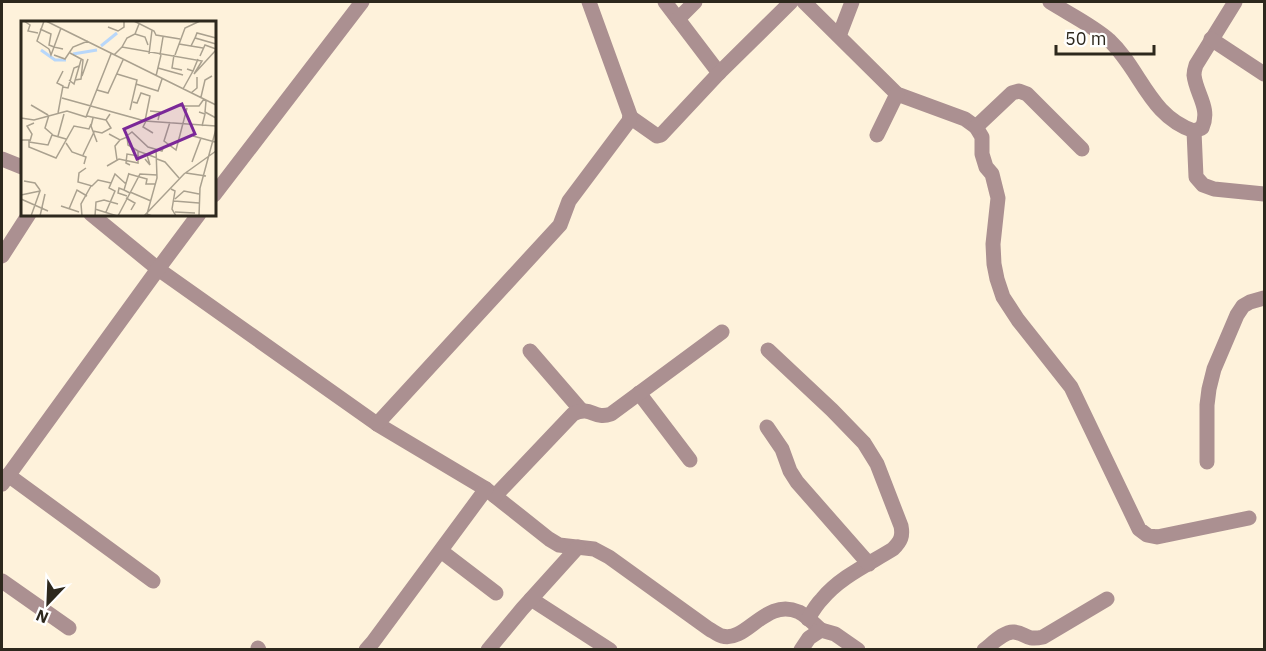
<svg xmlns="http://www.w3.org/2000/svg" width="1266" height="651" viewBox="0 0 1266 651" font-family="'IBM Plex Sans',sans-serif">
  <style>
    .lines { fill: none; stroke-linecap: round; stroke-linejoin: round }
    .minor { stroke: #ab9091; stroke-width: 15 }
    .inset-river { fill: none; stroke: #b8d7fa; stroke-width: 3 }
    .inset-road { fill: none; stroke: #aaa18f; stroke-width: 1.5 }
    .view { fill: #7b2898; fill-opacity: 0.15; stroke: #7b2898; stroke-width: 3 }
    .inset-edge { fill: none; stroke: #2d281d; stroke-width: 3 }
  </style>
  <rect width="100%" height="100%" fill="#fef2db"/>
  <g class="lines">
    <g class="minor">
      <polyline points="665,2 719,73"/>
      <polyline points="804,2 897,94 965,119 976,127 982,137 982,154 986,167 992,174 998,198 993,244 994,264 997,279 1003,297 1018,320 1071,387 1139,529 1147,535 1157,537 1249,518"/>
      <path d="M1050,2C1069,14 1092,25 1109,40C1141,70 1149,116 1194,131L1202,128C1211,108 1196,94 1194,75C1194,71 1195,68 1196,65L1235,2"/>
      <polyline points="678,19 695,2"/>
      <polyline points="839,36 852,2"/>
      <polyline points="1211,39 1264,74"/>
      <polyline points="630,117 657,136 661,135 719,73 791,2"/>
      <polyline points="976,127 1012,93 1019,91 1027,94 1082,149"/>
      <polyline points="1194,131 1196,177 1203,185 1214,189 1264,194"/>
      <polyline points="877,135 897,94"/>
      <polyline points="2,159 22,167"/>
      <polyline points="214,195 362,2"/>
      <path d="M91,214L158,269L377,424L486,489L549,539L559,545L594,549L609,557L709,629C713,631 718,635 722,636C747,643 765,597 799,612C807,616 814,624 821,630"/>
      <polyline points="2,256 29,214"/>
      <path d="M768,350L832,410L864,443L877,464L901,526C903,536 901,541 893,549C869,564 840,577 822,599C816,605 812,612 808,619"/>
      <polyline points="530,351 581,410"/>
      <polyline points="639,393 690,460"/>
      <polyline points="377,424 560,225 569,201 629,121 630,115 589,2"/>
      <polyline points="767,427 782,449 790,471 797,482 869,564"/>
      <polyline points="1207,462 1207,405 1209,389 1214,369 1237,315 1243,306 1250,302 1264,298"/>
      <polyline points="8,475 153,581"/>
      <polyline points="2,484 158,269 199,214"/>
      <path d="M495,496L573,414C592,405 593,420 611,414L722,332"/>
      <polyline points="441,551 496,593"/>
      <polyline points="2,581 69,628"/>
      <polyline points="531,599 610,650"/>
      <polyline points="258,648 259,650"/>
      <polyline points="366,650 373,642 486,489"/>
      <polyline points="488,650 522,609 578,547"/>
      <polyline points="801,650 809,638 821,630 835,634 858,650"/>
      <path d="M984,650C992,644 1004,631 1014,632C1026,633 1025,641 1043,637L1107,599"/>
    </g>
  </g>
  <g transform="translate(21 21)">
    <rect width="195" height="195" fill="#fef2db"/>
    <path class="inset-river" d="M80,25L96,12M20,29L34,39H45M52,33L76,29"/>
    <path class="inset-road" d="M3,0L9,4L7,10L17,12M23,0L16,20L28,28M25,0L195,84M113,0L133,10L135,14L159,18M87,6L97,10L103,6V0M19,8L30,13L28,24L33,26L40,7M114,13L124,16L127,24M174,17L176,12L195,17M158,23L182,27M170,25L174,17L195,23M101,26L106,17L114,13L118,3M28,28L30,34L33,26L42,28M49,32L62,39L60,58L54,59M128,33L131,9M33,34L44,38L52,26L67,20M93,34L101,26L181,40L173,53M139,34L142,16M153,34L151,47L161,49M154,34L164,7L179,0M179,35L184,24L195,28M137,47L162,54M166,48L172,50L177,38M96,53L116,59L109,89M173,53L195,29M61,55L67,38M135,55L140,34M48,59L53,63L60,39M115,63L137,70L141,58M42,66L47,67L53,47L58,45M162,68L172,50M76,69L87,72L102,39M170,72L176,67V56M180,76L184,59L191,55M41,77L124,100L129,75L120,72L116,82L112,81M185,80L184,91L195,97M10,84L27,94M159,85H178L183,78M129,90L139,91L137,99M178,91L184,93L181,105M37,92L42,65L36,62L42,50M28,94L24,107L32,114M66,95L85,99M0,97L13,99L46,90L65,96L90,33M72,97L70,105L76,121M124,100L195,105M125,100L122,106L132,112M149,101L143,120L155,129L166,87M72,110L81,112L90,107L85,99L89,93M88,113L99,119L106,116L107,124L117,130M107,114L111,111L127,126L141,130L143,125M37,115L43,93M172,115L194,121M0,119H8V126L35,137L53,105L68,108L70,103M9,120L11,113L6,105L13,102M8,121L27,124L31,114L45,118M45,122L51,131L65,136L63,143M62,134L73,111M124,138L129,144L126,134M136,138L144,141L158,157M96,139L94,125L99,119M171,141L180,117M109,144L105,142L106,133L118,135M86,145L98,138L117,142V130L136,137M65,147L58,152L57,161L71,165L77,159L90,162M108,152L103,169L109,172M165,152L185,155M108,153L126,158L125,163H135M3,160L14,162L19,169M150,168L154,170L151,188L155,195M103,169L98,167L97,172L106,175M109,171L130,180M0,174L19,170L10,195M105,177L114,182L110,189M0,178L27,190M154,178L163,170L178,173M153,180L178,182M40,185L58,191M48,188L56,169L66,175M74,188L96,195M85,191L94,170L88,167L94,153L105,163M154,191L174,192M19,195L24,173M61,195L60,183L70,165M74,195L75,181L83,179L97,183M97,195L119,153L136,154M123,195L163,153L195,130M131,195L126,193L136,157L135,128M178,195L179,167L195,108"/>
    <path class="view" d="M161,83L174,113L116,138L103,108Z"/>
    <rect width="195" height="195" class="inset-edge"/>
  </g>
  <rect width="1266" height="651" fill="none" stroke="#2d281d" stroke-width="6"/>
  <g transform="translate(48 603) rotate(203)" stroke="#ffffff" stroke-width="4.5" paint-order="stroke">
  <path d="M0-4.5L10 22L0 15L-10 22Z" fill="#2d281d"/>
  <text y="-9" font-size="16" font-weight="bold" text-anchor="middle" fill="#2d281d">N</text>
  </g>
  <path d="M1056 45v9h98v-9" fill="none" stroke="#2d281d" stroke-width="3"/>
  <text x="1065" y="45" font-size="18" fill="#2d281d" stroke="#ffffff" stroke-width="4.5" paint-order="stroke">50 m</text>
</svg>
